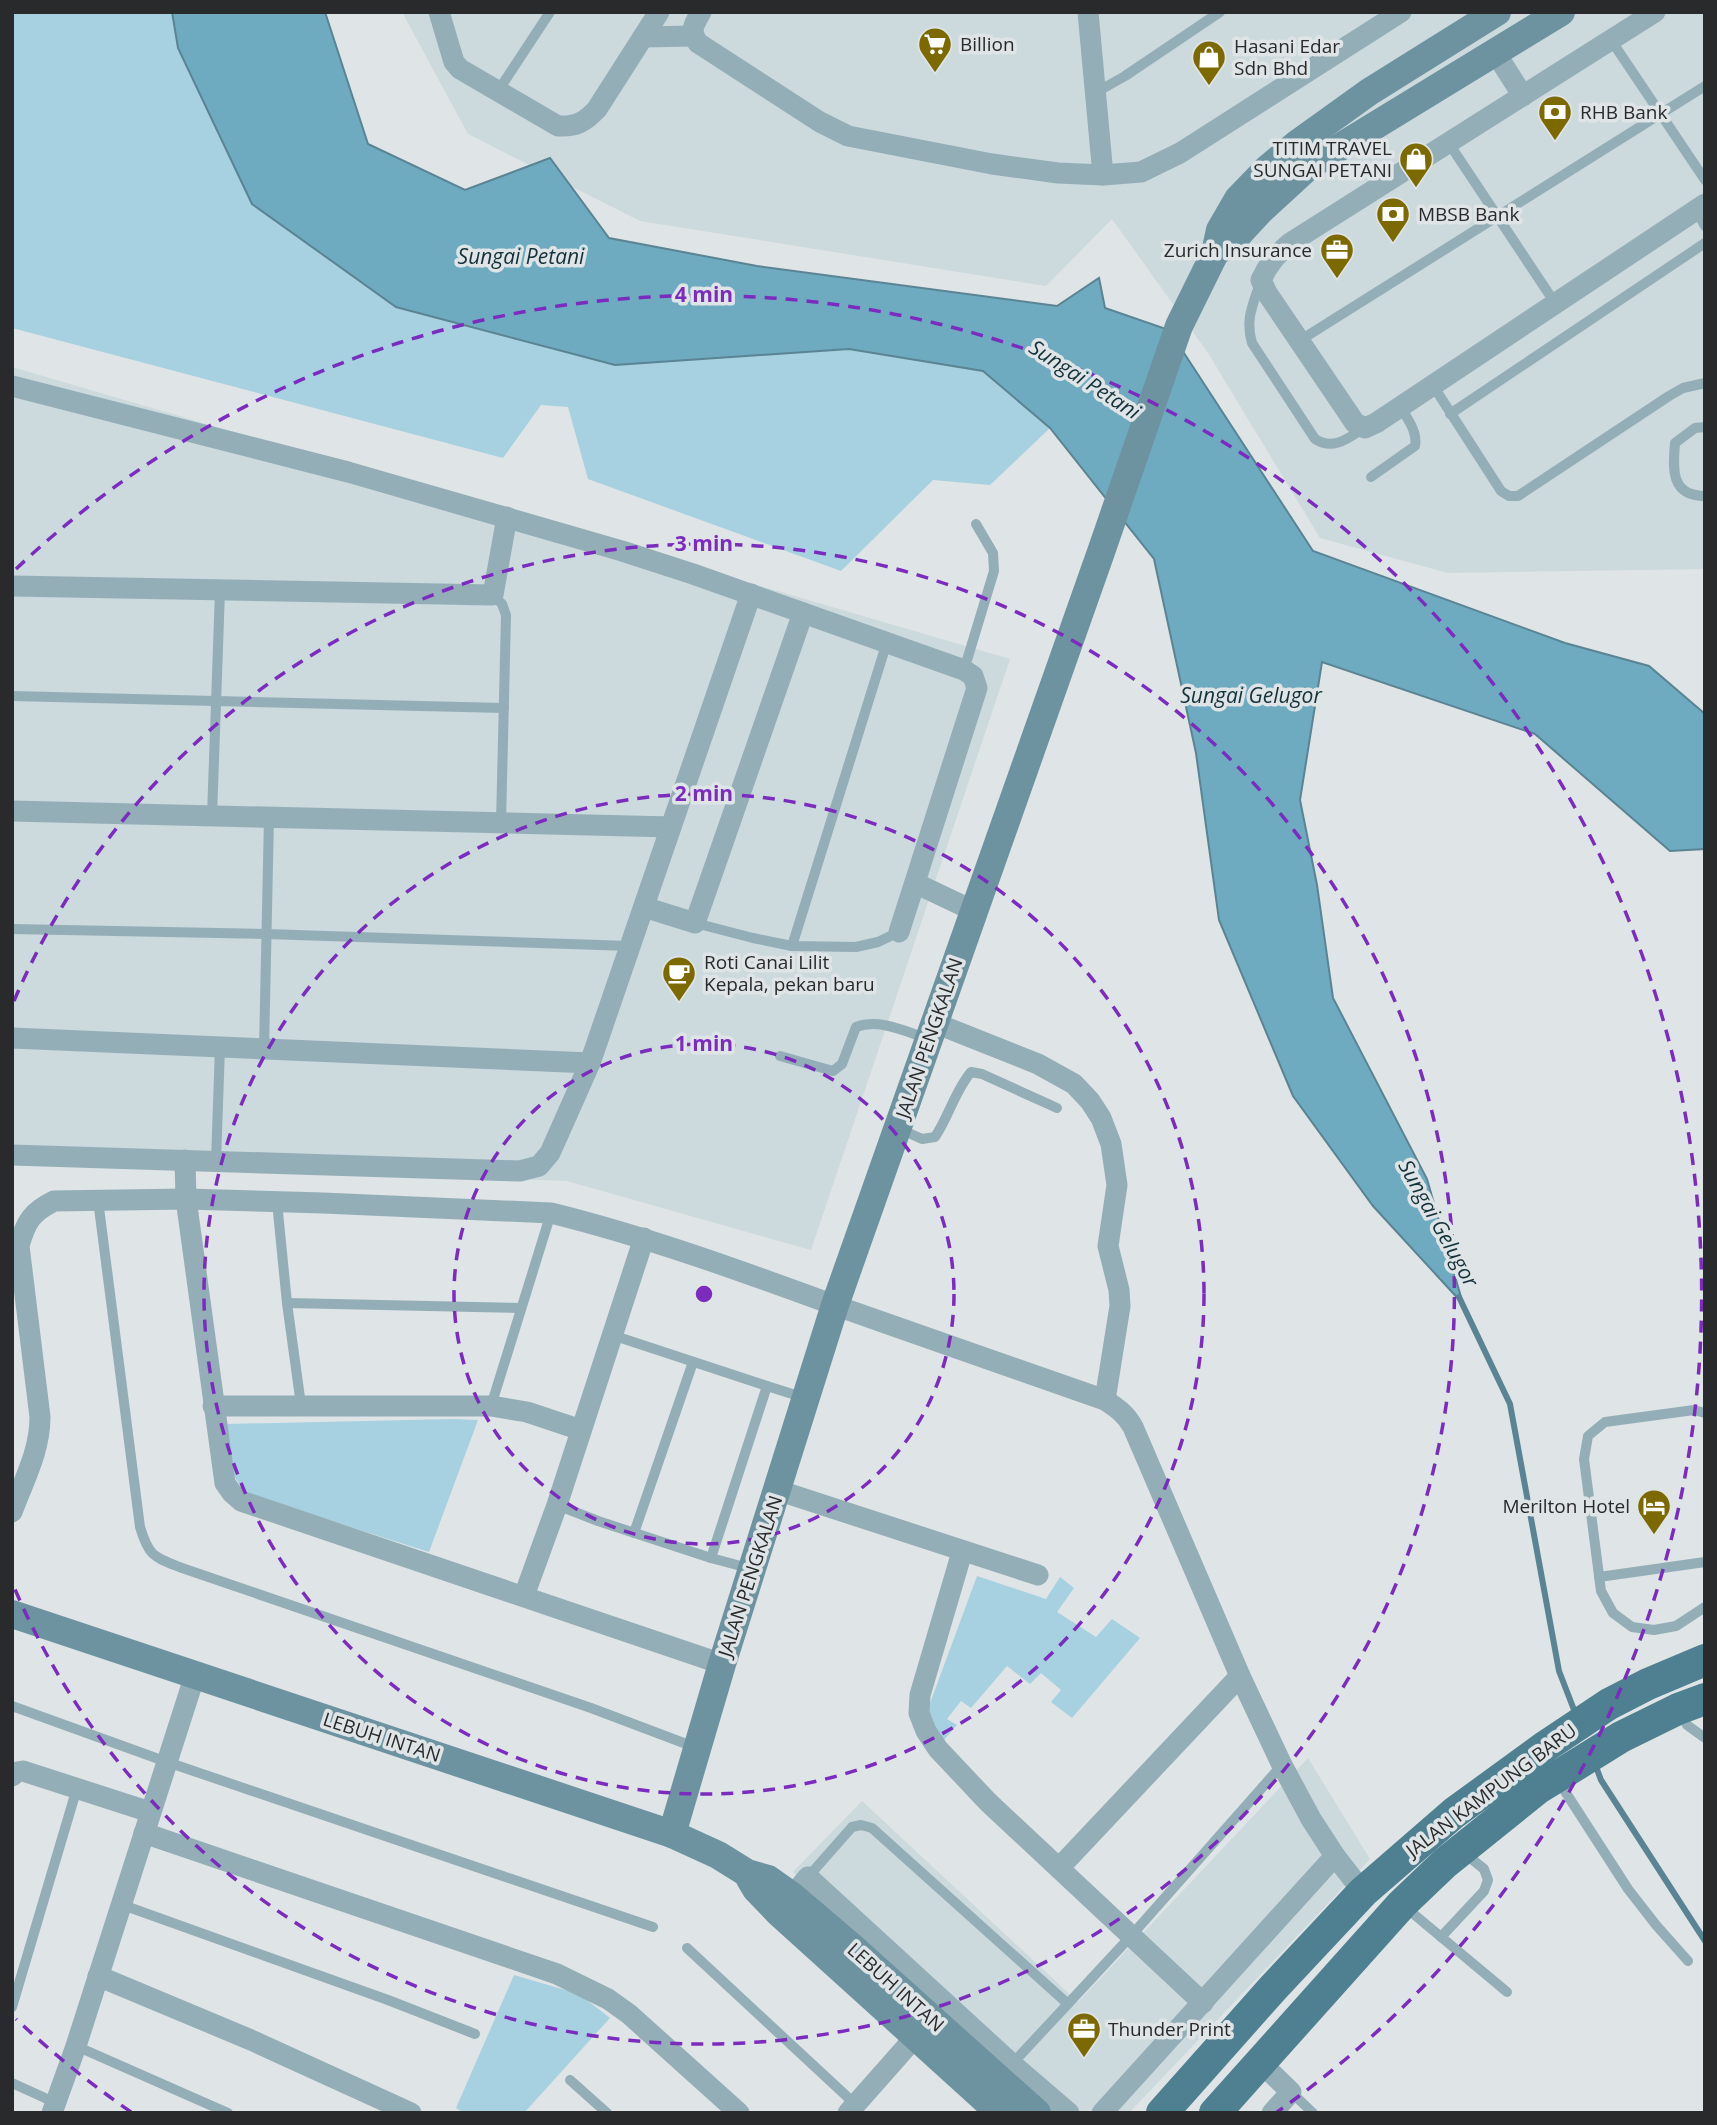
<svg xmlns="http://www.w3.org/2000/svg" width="1717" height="2125" viewBox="0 0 1717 2125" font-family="'Open Sans',sans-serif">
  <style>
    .built { fill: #ccd9dd }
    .green { fill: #a7d1e0 }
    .water { fill: #6fabc0; stroke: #5a8493; stroke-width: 2 }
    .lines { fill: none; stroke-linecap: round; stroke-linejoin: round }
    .stream { stroke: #5a8493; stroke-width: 6 }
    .lane { stroke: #94aeb7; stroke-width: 10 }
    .street { stroke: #94aeb7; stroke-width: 21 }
    .secondary { stroke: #6d93a1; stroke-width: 28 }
    .primary { stroke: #4f8091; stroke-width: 32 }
    .ring { fill: none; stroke: #7b2cbf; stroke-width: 3.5; stroke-dasharray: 12 9 }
    .labels { text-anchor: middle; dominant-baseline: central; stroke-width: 7; stroke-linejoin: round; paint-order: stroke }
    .poi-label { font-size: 19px; fill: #292a2b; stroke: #dfe4e6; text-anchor: start }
    .street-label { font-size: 19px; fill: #292a2b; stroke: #dfe4e6 }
    .water-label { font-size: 21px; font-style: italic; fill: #14323c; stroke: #dfe4e6 }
    .centre { fill: #7b2cbf; stroke: #dfe4e6; stroke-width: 3.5 }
    .ring-label { font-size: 21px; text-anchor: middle; font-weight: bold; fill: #7b2cbf; stroke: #dfe4e6; stroke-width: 7; stroke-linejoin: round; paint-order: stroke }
  </style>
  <rect width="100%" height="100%" fill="#dfe4e6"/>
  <g class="built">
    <polygon points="402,12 1705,12 1705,569 1448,573 1320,538 1208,353 1112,219 1046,286 640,221 468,134"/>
    <polygon points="12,367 1010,659 811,1250 567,1181 12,1159"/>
    <polygon points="1308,1758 1370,1859 1129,2113 1051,2113 793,1872 862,1801 1078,2002"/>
  </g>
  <g class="green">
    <polygon points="12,12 172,12 178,48 615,365 849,349 984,371 1050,428 990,485 933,480 841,571 588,479 568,407 541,405 503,458 12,328"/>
    <path d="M452,1419L478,1420L429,1552L253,1496C225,1477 229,1454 226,1424Z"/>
    <polygon points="977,1576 1046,1599 1060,1577 1074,1588 1057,1612 1096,1637 1112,1619 1140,1638 1072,1718 1051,1702 1061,1690 1041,1673 1030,1684 1007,1666 971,1708 961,1701 947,1719 957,1725 943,1741 931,1729 929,1706"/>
    <polygon points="514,1975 579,1994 610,2018 524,2113 464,2113 456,2108"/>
  </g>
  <polygon class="water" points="172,12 325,12 368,144 465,190 550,158 609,238 757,266 1057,306 1099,278 1105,308 1169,330 1313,551 1565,643 1649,666 1705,714 1705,849 1670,851 1535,734 1322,662 1300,800 1317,885 1333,998 1427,1179 1463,1304 1373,1206 1293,1096 1219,920 1196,753 1154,559 1050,428 983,371 849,349 615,365 396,307 252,204 178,48"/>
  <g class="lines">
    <g class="stream">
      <polyline points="1459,1297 1510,1404 1559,1671 1576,1715"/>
      <polyline points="1595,1764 1601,1780 1705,1941"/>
    </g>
    <g class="lane">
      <polyline points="1611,40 1705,180"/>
      <polyline points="498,91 550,12"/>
      <polyline points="1095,93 1125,76 1220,12"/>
      <polyline points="1448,142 1555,303"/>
      <polyline points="1696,210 1705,226"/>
      <path d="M1260,283C1253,305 1245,319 1252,343L1315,439C1334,451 1348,438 1364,428"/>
      <polyline points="1299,341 1705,86"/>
      <polyline points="1432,384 1501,491 1509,496 1518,496 1669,396 1683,388 1705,383"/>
      <polyline points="1450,414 1705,243"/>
      <path d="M1705,427L1695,428L1675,443C1673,468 1670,496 1705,496"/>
      <path d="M1371,477L1415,446C1418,432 1407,418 1400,406"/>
      <polyline points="493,595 502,604 506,615 501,823"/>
      <polyline points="964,670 994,571 993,553 976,524"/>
      <polyline points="12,696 504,708"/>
      <polyline points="212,816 220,591"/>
      <polyline points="695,923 753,938 792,946 856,947 878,942 899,932"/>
      <polyline points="12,929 266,934 630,946"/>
      <polyline points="792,946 887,642"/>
      <polyline points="264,1049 269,818"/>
      <path d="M780,1056L833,1071L842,1064L856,1027C880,1018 906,1032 929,1039"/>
      <path d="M900,1129L922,1139L935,1137C949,1116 955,1091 971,1072L982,1074L1057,1108"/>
      <polyline points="216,1161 220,1047"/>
      <path d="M98,1200L140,1527C149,1557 154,1557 182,1568L591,1708L697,1748"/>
      <polyline points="277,1202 287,1303 301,1405"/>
      <polyline points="287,1303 521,1308"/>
      <polyline points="612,1335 767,1386"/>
      <polyline points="491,1406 551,1213"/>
      <polyline points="1705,1413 1694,1410 1605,1422 1588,1436 1584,1459 1601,1591 1613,1613 1632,1627 1654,1630 1676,1626 1705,1607"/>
      <polyline points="557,1505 598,1521 711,1558"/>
      <polyline points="634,1533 693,1362"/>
      <polyline points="752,1569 711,1558 767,1386 805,1398"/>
      <polyline points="1599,1577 1705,1562"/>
      <polyline points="12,1706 167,1762 653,1927"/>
      <polyline points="1679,1710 1687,1725 1705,1738"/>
      <polyline points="1557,1779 1628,1889 1656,1925 1688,1961"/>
      <polyline points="808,1877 852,1827 861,1825 872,1828 1068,2004"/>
      <polyline points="120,1904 388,2000 475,2034"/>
      <polyline points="1404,1906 1507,1992"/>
      <polyline points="1441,1937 1484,1891 1488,1880 1484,1869 1463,1852"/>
      <polyline points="687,1948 855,2104"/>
      <polyline points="12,2007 77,1788"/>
      <polyline points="76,2046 228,2113"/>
      <polyline points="1012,2064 1131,1936 1282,1765"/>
      <polyline points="570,2080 607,2113"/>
      <polyline points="12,2083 56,2103"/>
      <polyline points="1291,2092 1313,2113"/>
    </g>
    <g class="street">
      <path d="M439,12L454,62L460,69L558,126C576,127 585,122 597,109L659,12"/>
      <path d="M701,12C694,24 689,31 698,43L820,122L848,136L992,164L1058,173L1103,175L1141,172L1180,153L1401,12"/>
      <polyline points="1088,12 1103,175"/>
      <path d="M1655,12L1290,243C1277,254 1268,264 1261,280L1267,293L1355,423L1365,428L1376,423L1705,204"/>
      <polyline points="643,37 693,36"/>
      <polyline points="1495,52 1523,96"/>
      <polyline points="12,386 348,472 622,551 693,574 964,670 973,676 977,688 899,932"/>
      <polyline points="12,586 493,595 507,517"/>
      <polyline points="12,811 671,827"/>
      <polyline points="915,883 974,911"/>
      <polyline points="644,907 695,923 803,613"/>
      <polyline points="935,1023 1038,1064 1074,1084 1090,1101 1101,1118 1111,1144 1117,1185 1108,1246 1119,1290 1120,1306 1105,1400"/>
      <polyline points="12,1038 590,1063"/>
      <polyline points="12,1155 520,1171 539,1166 550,1153 590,1063 751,594"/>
      <polyline points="185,1160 186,1199 225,1483 232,1493 241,1501 722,1664"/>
      <polyline points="213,1406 491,1406 527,1412 581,1430"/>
      <polyline points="777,1490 1038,1575"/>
      <path d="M12,1512C24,1480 40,1451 40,1417L19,1246C26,1221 32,1212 54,1201L186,1199L323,1203L551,1213C648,1237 741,1271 834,1305C924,1337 1014,1368 1105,1400C1117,1408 1126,1414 1133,1427L1240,1676L1282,1765L1311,1819L1335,1856L1363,1892"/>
      <polyline points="962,1552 920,1695 919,1713 926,1731 938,1749 988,1802 1203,2003"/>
      <polyline points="524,1596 557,1505 644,1238"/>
      <polyline points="12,1776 17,1772 23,1771 150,1812"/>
      <polyline points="144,1833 557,1974 608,1999 629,2014 739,2113"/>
      <polyline points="1059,1868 1240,1676"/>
      <polyline points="792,1896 808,1877 1012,2064 1069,2113"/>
      <polyline points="98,1976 251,2040 411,2113"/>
      <polyline points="1259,2061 1291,2092 1272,2113"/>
      <polyline points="52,2113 76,2046 195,1675"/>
      <polyline points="848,2113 916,2036"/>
      <polyline points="1102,2113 1335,1856"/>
    </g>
    <g class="secondary">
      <polyline points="1215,253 1235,238 1260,211 1309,166 1561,12"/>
      <polyline points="12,1614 672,1834 718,1855 747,1873 768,1879 792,1896 853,1948 1037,2113"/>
      <polyline points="672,1834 722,1664 835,1305 1101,552 1179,326 1215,253 1220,230 1238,199 1267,169 1298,143 1369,92 1497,12"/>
      <polyline points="750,1879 756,1889 778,1912 1000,2113"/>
    </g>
    <g class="primary">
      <polyline points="1162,2113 1274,1987 1363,1892 1454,1813 1546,1746 1609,1704 1648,1684 1705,1660"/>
      <polyline points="1215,2113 1402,1904 1445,1863 1537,1789 1621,1737 1678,1709 1705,1699"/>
    </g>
  </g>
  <g class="ring">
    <circle cx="704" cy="1294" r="250"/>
    <circle cx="704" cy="1294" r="500"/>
    <path d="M14 1001A750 750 0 1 1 14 1587"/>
    <path d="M131 2112A999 999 0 0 1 16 2019M16 569A999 999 0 1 1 1277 2112"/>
  </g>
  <defs>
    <g id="supermarket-pin" transform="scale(1.75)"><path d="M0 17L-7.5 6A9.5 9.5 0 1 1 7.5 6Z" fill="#7c6a00" stroke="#dfe4e6"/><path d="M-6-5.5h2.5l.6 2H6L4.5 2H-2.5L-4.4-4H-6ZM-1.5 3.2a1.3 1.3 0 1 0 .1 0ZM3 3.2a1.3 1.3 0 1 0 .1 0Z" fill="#fff"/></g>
    <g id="shop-pin" transform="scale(1.75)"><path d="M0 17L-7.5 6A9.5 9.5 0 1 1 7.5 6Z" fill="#7c6a00" stroke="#dfe4e6"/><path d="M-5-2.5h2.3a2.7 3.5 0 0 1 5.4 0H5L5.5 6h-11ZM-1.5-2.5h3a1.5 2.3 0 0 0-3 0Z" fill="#fff"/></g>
    <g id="bank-pin" transform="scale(1.75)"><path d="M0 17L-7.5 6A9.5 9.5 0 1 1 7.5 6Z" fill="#7c6a00" stroke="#dfe4e6"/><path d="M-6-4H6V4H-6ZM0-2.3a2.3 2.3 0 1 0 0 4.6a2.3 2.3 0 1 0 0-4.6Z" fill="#fff"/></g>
    <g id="office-pin" transform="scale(1.75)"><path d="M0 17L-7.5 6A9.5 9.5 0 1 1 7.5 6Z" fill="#7c6a00" stroke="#dfe4e6"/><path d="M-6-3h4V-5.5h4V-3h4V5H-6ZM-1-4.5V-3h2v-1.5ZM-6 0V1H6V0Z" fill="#fff"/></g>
    <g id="cafe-pin" transform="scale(1.75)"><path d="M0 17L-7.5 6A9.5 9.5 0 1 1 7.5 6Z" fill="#7c6a00" stroke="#dfe4e6"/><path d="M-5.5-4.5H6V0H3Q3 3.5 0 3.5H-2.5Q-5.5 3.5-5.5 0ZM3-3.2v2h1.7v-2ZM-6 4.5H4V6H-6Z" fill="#fff"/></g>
    <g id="hotel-pin" transform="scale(1.75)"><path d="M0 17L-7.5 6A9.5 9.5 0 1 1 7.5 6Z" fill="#7c6a00" stroke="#dfe4e6"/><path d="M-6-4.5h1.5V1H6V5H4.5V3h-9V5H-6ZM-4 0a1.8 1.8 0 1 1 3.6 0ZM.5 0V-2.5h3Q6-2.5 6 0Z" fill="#fff"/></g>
  </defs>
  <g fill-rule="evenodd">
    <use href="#supermarket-pin" x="935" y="44"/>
    <use href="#shop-pin" x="1209" y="57"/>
    <use href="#bank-pin" x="1555" y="112"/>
    <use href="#shop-pin" x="1416" y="159"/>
    <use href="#bank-pin" x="1393" y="214"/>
    <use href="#office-pin" x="1337" y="250"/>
    <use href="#cafe-pin" x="679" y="973"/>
    <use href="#hotel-pin" x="1654" y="1506"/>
    <use href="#office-pin" x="1084" y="2029"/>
  </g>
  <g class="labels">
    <g class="poi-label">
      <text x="960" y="44">Billion</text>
      <text x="1234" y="46">Hasani Edar<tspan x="1234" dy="22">Sdn Bhd</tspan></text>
      <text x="1580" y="112">RHB Bank</text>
      <text x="1392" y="148" text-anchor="end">TITIM TRAVEL<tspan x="1392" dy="22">SUNGAI PETANI</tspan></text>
      <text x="1418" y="214">MBSB Bank</text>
      <text x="1312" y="250" text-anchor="end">Zurich Insurance</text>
      <text x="704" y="962">Roti Canai Lilit<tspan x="704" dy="22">Kepala, pekan baru</tspan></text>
      <text x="1630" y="1506" text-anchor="end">Merilton Hotel</text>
      <text x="1108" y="2029">Thunder Print</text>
    </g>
    <g class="street-label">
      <text transform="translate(929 1038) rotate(-71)">JALAN PENGKALAN</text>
      <text transform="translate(750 1576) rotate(-72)">JALAN PENGKALAN</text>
      <text transform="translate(382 1737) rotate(18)">LEBUH INTAN</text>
      <text transform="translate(1491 1790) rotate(-37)">JALAN KAMPUNG BARU</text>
      <text transform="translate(896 1987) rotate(42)">LEBUH INTAN</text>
    </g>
    <g class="water-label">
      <text x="521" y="256">Sungai Petani</text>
      <text transform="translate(1085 379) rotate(33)">Sungai Petani</text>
      <text x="1251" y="695">Sungai Gelugor</text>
      <text transform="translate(1439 1223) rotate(61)">Sungai Gelugor</text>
    </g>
  </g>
  <circle cx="704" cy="1294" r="10" class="centre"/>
  <g class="ring-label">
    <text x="704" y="302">4 min</text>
    <text x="704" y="551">3 min</text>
    <text x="704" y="801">2 min</text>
    <text x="704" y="1051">1 min</text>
  </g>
  <rect width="1717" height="2125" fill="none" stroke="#292a2b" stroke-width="28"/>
</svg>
